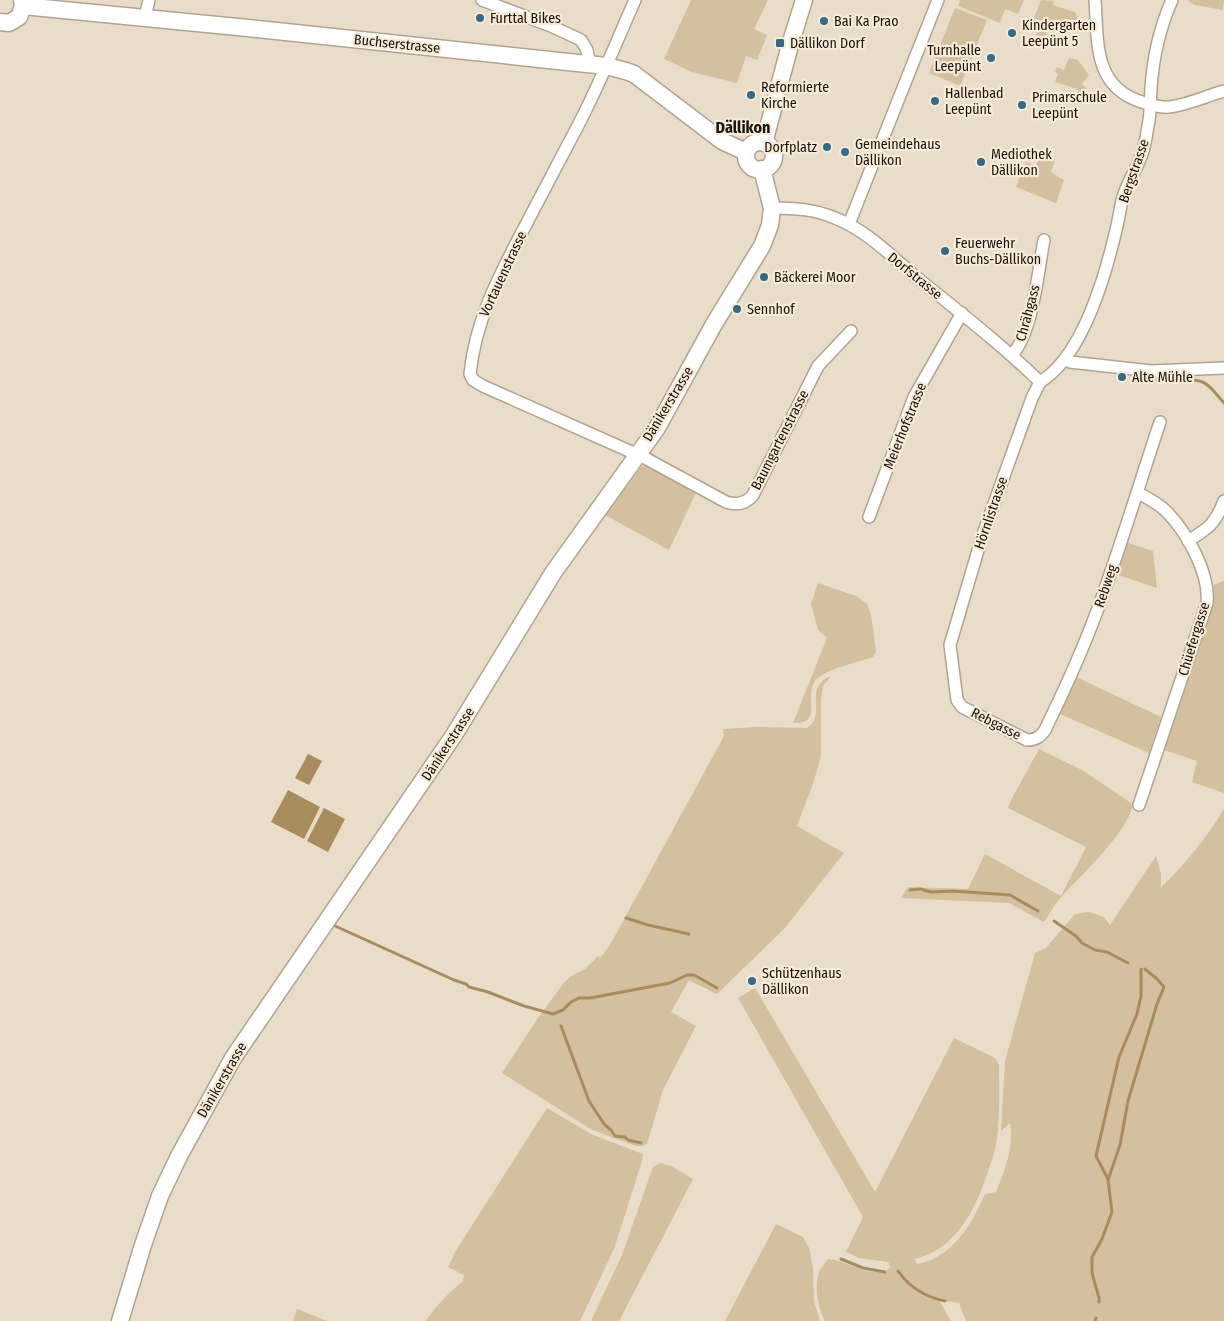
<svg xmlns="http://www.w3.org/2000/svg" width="1224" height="1321" viewBox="0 0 1224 1321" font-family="'Fira Sans Condensed',sans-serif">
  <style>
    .green { fill: #d4bf9f }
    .water { fill: #a88c5e }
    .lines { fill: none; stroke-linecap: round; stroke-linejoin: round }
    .stream { stroke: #a88c5e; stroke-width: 3 }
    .street-casing { stroke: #b0a491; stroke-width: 14 }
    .secondary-casing { stroke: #b0a491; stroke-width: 19 }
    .street { stroke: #fff; stroke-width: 11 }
    .secondary { stroke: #fff; stroke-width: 16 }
    .poi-dot { fill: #346a85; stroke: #f7ead7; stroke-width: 2 }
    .labels { text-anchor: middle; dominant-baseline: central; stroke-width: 4.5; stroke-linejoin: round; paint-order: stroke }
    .poi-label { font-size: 14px; fill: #18130d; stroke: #f7ead7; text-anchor: start }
    .street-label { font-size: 14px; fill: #18130d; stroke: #f7ead7 }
    .quarter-label { font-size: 16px; font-weight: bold; fill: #18130d; stroke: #f7ead7 }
  </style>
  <rect width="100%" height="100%" fill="#e9ddca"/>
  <g class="green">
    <polygon points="691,0 768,0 754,29 767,35 757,60 746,56 737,83 692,72 664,59"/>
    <polygon points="960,0 1024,0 1018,14 1005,9 1000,23 958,6"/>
    <polygon points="1041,0 1054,1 1053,5 1075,12 1079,21 1069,32 1050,24 1044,38 1036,35 1042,21 1034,18"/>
    <polygon points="1187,0 1224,0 1223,10 1195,5"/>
    <polygon points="955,8 987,20 960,86 929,73"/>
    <polygon points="1069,58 1078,60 1089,75 1082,84 1086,88 1085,97 1082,98 1077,89 1055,82 1058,74 1055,72 1057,67 1064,70"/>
    <polygon points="1042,153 1055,159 1051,172 1064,180 1056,203 1016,187 1026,162 1036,166"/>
    <polygon points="642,466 651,467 697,491 669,550 605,515"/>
    <polygon points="1125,542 1153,551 1157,588 1115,574"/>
    <polygon points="1224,581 1224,793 1192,782 1197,761 1164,750 1213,602 1214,585"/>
    <path d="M818,583L856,596L867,604L871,615L876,651L873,657C859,662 824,669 815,681C804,697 824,724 793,723L827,638L818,630L811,604Z"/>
    <path d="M831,676L823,686L821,700V756L813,784L797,826L844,853L784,929L719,992L716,994L689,980L671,1012L696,1026L663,1090L647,1144L642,1146H636L592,1130L502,1073L538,1018L563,984L571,976L585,969L598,956L600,958L610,945L724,736L723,729L757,727L807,728C828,714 802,687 831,676Z"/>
    <polygon points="1076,677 1161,717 1149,753 1060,714"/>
    <path d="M1039,749L1082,770L1131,803L1132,807C1128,831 1080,877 1062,896C1055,903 1050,914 1044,922L1009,903L901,898L908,887L968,889L985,854L1061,896L1086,847L1008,808L1011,800Z"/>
    <path d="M1224,809V1321H966L959,1303L939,1300L951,1321H825C818,1308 814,1288 819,1273C820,1268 825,1264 828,1259L836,1260L866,1271L887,1273V1269L891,1268L888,1262L859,1258L846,1252L863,1217L738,998L755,988L875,1192L954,1038L995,1058L999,1065C999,1089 1000,1115 997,1139C995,1153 989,1169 984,1183C971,1217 953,1250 915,1259L917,1264C952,1258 972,1224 985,1194L996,1192C1005,1170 1014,1148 1010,1123L1001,1131L1005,1061L1035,953L1046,948L1075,914L1089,912L1104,917L1110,925L1156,856L1161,874V887C1185,865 1207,837 1224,809Z"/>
    <path d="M547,1108L591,1134L643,1154L642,1161L614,1249L580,1321H426C436,1305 449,1293 463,1281L464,1275L448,1267L455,1252Z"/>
    <polygon points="660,1163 671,1166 693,1179 619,1321 591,1321 622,1255 653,1167"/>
    <polygon points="776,1224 803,1237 809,1248 813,1268 814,1301 820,1321 725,1321"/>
    <polygon points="297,1309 327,1321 293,1321"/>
  </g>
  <g class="water">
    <polygon points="308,754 322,761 309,785 295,778"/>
    <polygon points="288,790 320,807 304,839 271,822"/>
    <polygon points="324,808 345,819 328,852 307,841"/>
  </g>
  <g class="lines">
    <g class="stream">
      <polyline points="1139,377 1162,381"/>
      <path d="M1172,381C1204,379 1203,378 1224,403"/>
      <polyline points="910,890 920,889 931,892 953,891 1010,895 1038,911"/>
      <polyline points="626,918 648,925 689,934"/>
      <polyline points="1054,921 1076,936 1082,943 1095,950 1107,952 1128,963"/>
      <polyline points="333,925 454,980 466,984 469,987 488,992 524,1006 553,1014 563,1010 571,1002 579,998 590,998 670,983 687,975 694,975 717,988"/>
      <polyline points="561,1026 589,1101 604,1124 611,1130 615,1136 625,1137 628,1140 641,1143"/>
      <polyline points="1108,1179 1096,1156 1119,1057 1137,1014 1141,996 1141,969"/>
      <polyline points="841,1259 863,1268 885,1272"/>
      <path d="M898,1271C910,1288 925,1297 945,1301"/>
      <polyline points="1099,1302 1099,1298 1092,1273 1092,1257 1102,1239 1112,1212 1108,1180 1120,1145 1128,1101 1157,1004 1164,987 1157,979 1145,969"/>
      <polyline points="1095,1321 1096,1318"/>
    </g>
    <g class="street-casing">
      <g id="street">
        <polyline points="482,0 551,26 581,40 587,50 590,65"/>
        <path d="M635,0C615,45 597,91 573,135C556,167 539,200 522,232C498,278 475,322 470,374L473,380L483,386L645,458L726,502C736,505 746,504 753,495L818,366L851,331"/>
        <path d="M1095,0C1098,42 1093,87 1142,102C1151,105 1160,108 1169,107C1187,105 1206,96 1224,91"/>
        <polyline points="145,17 149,0"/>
        <path d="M772,208C794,208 814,209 835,218C866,230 890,255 915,276C958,311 1001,344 1040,382"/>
        <polyline points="849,224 938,0"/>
        <path d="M1012,355C1033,332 1038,271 1044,240"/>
        <polyline points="1065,360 1070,362 1151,371 1224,368"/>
        <path d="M1040,382L1032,398L982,537L950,645L957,700L962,707L1027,740C1036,740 1040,737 1045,730C1064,691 1082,652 1097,611C1120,549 1139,485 1160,422"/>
        <path d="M1040,382C1083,356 1105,277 1116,230C1119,219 1120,207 1123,197C1127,183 1135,172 1140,159C1145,149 1146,137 1148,126C1151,113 1150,101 1151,88C1153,59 1160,27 1172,0"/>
        <path d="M1138,493C1148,498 1159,504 1167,512C1187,533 1210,573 1207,603L1139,805"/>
        <polyline points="869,517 914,397 962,313"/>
        <path d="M1188,541C1209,528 1215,524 1224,501"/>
      </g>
    </g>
    <g class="secondary-casing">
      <g id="secondary">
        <polyline points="23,6 248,28 606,66 626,71 634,74 722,141 746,152"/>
        <polyline points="0,22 9,23 19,17 23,6 22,0"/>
        <circle cx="760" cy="156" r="14"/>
        <polyline points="764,143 790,45 804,0"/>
        <polyline points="120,1321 143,1245 160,1196 179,1156 233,1058 454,735 553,573 657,428 714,324 762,246 770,225 772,208 762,169"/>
      </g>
    </g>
    <use href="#street" class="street"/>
    <use href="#secondary" class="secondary"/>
  </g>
  <g class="poi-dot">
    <circle cx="480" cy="18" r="5"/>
    <circle cx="824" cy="21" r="5"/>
    <circle cx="1012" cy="33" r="5"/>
    <rect x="775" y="38" width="10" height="10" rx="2.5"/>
    <circle cx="991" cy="58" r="5"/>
    <circle cx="751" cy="95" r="5"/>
    <circle cx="935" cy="101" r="5"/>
    <circle cx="1022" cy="105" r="5"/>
    <circle cx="827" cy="147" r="5"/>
    <circle cx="845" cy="152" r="5"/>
    <circle cx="981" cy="162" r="5"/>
    <circle cx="945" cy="251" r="5"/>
    <circle cx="764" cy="277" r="5"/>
    <circle cx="737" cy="309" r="5"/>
    <circle cx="1122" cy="377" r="5"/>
    <circle cx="752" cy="981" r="5"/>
  </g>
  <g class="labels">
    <g class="poi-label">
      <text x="490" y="18">Furttal Bikes</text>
      <text x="834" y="21">Bai Ka Prao</text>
      <text x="1022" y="25">Kindergarten<tspan x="1022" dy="16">Leepünt 5</tspan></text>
      <text x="790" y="43">Dällikon Dorf</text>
      <text x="981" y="50" text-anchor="end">Turnhalle<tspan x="981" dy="16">Leepünt</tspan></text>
      <text x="761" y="87">Reformierte<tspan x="761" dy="16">Kirche</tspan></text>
      <text x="945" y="93">Hallenbad<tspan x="945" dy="16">Leepünt</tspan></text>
      <text x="1032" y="97">Primarschule<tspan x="1032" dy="16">Leepünt</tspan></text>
      <text x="855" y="144">Gemeindehaus<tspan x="855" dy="16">Dällikon</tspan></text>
      <text x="817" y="147" text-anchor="end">Dorfplatz</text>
      <text x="991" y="154">Mediothek<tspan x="991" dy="16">Dällikon</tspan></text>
      <text x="955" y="243">Feuerwehr<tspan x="955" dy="16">Buchs-Dällikon</tspan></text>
      <text x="774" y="277">Bäckerei Moor</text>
      <text x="747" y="309">Sennhof</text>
      <text x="1132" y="377">Alte Mühle</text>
      <text x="762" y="973">Schützenhaus<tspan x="762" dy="16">Dällikon</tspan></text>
    </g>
    <g class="street-label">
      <text transform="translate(397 44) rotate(6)">Buchserstrasse</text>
      <text transform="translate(1134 171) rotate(-71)">Bergstrasse</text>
      <text transform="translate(503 274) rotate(-65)">Vortauenstrasse</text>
      <text transform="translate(915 276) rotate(39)">Dorfstrasse</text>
      <text transform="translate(1028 313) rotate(-75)">Chrähgass</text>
      <text transform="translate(668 404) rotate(-59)">Dänikerstrasse</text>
      <text transform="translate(905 426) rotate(-68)">Meierhofstrasse</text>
      <text transform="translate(780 440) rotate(-63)">Baumgartenstrasse</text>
      <text transform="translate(991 513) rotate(-71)">Hörnlistrasse</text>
      <text transform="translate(1106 586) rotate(-71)">Rebweg</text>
      <text transform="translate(1194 639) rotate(-73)">Chüefergasse</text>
      <text transform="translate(996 724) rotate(27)">Rebgasse</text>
      <text transform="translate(448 744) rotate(-57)">Dänikerstrasse</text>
      <text transform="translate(222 1080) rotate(-60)">Dänikerstrasse</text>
    </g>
    <g class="quarter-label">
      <text x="743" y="127">Dällikon</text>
    </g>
  </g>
</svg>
